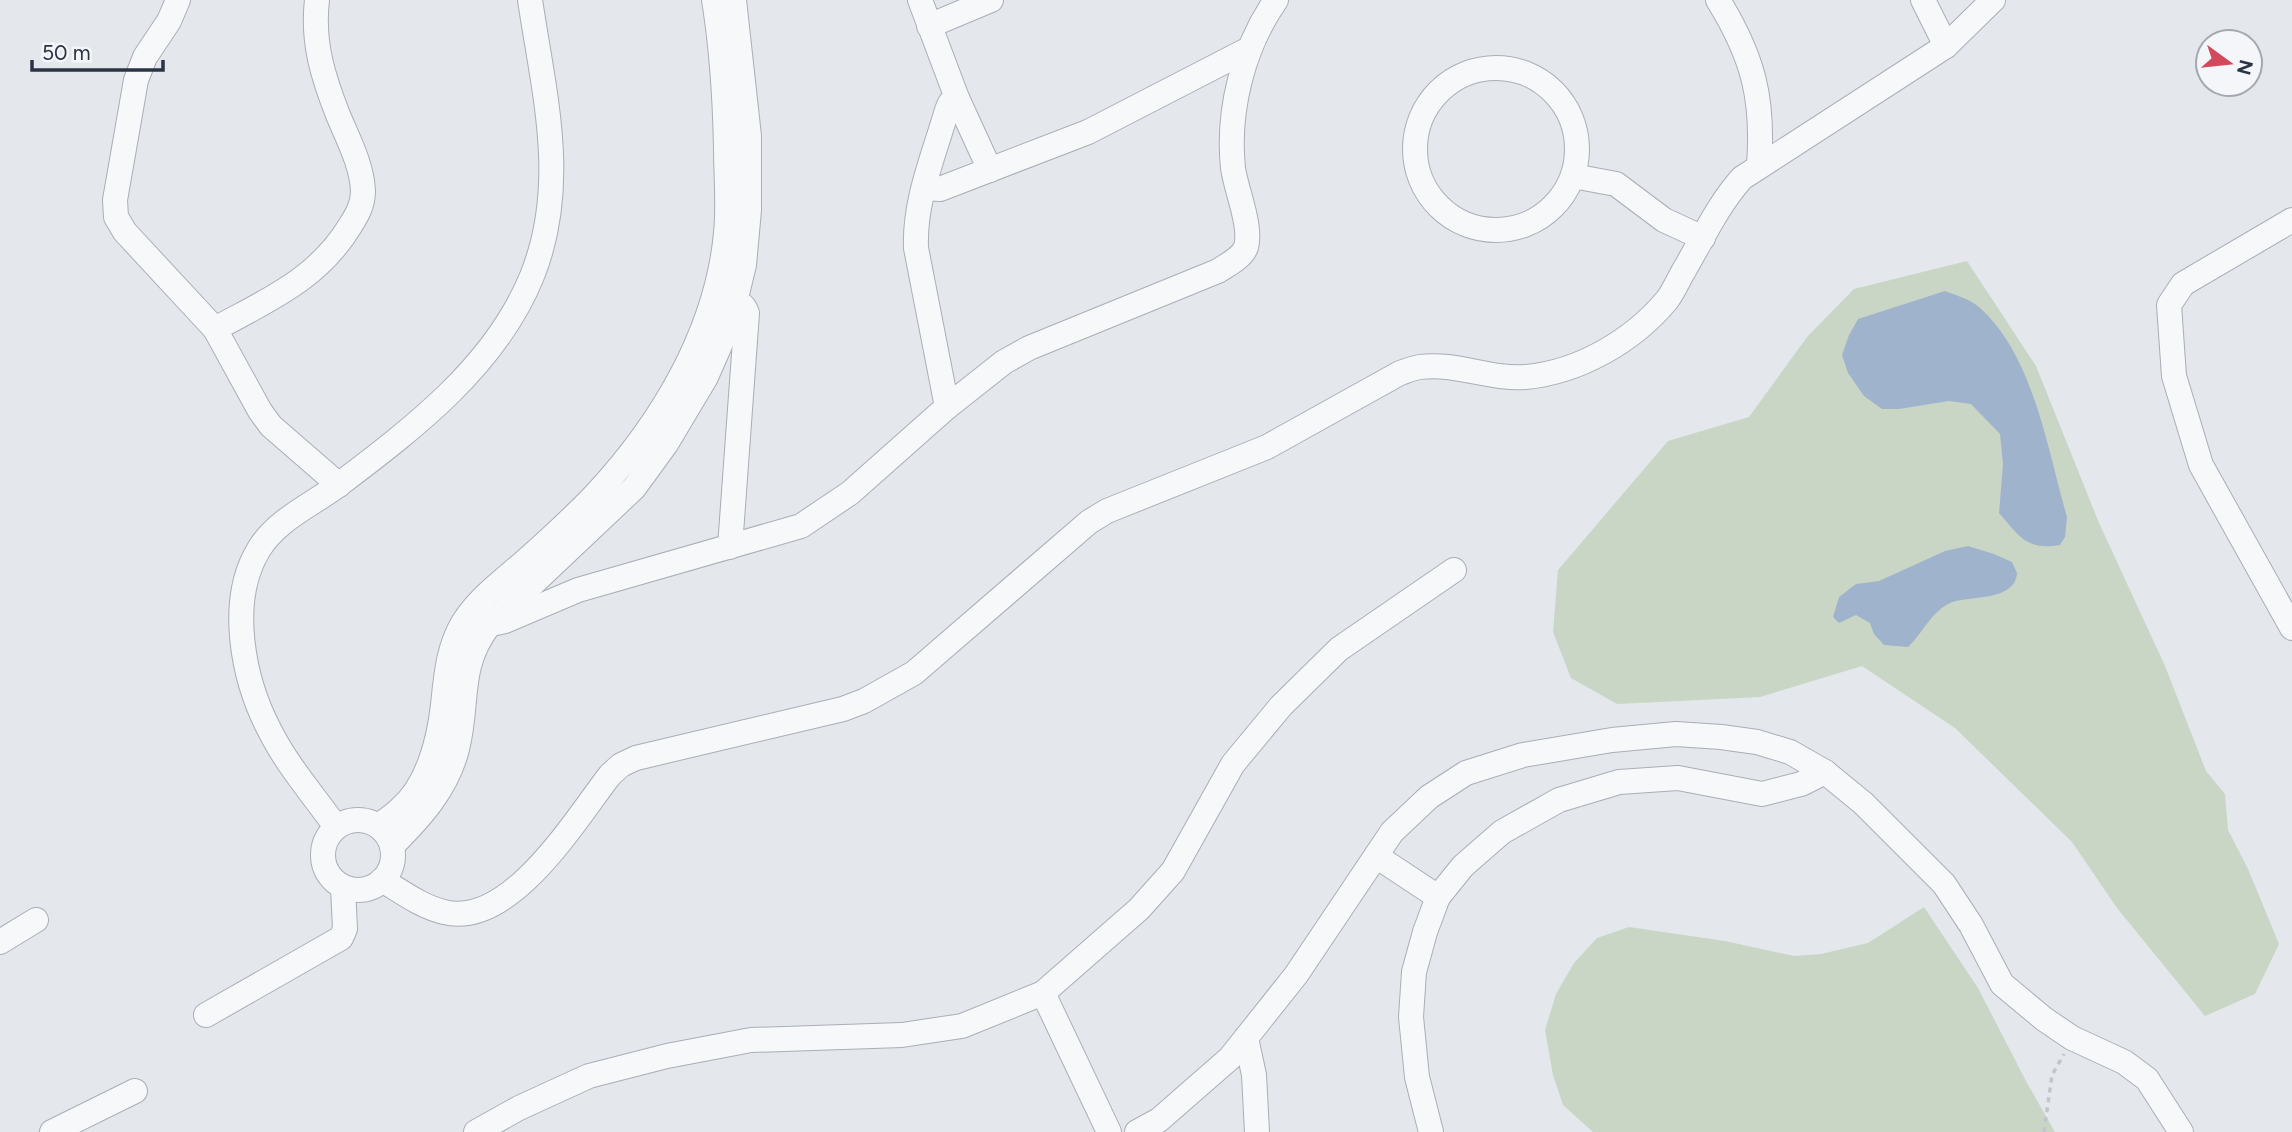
<svg xmlns="http://www.w3.org/2000/svg" width="2292" height="1132" viewBox="0 0 2292 1132" font-family="Figtree,sans-serif">
  <style>
    .green { fill: #c9d6c5 }
    .water { fill: #9fb4cc }
    .lines { fill: none; stroke-linecap: round; stroke-linejoin: round }
    .minor-casing { stroke: #a9aeb7; stroke-width: 26 }
    .path { stroke: #c2c5cb; stroke-width: 3.5; stroke-dasharray: 5 5; stroke-linecap: butt }
    .minor { stroke: #f7f8fa; stroke-width: 24 }
  </style>
  <rect width="100%" height="100%" fill="#e4e7ec"/>
  <g class="green">
    <polygon points="1967,261 2036,366 2099,523 2165,666 2206,771 2225,794 2228,830 2248,869 2279,944 2255,994 2205,1016 2117,908 2072,842 1955,728 1862,666 1760,697 1617,704 1571,678 1553,632 1558,570 1668,441 1749,417 1807,337 1854,289"/>
    <polygon points="1924,907 1978,988 2027,1083 2055,1132 1593,1132 1563,1105 1553,1075 1545,1030 1556,994 1574,963 1597,938 1629,927 1725,941 1794,956 1821,954 1868,943"/>
  </g>
  <g class="water">
    <path d="M1945,291C1955,295 1970,299 1979,307C2034,356 2047,448 2067,517L2065,537L2060,545C2027,551 2019,536 1999,513L2003,464L2000,434L1971,404L1949,401L1899,409H1882L1864,396L1848,373L1842,355L1849,335L1858,319Z"/>
    <path d="M1968,546L1994,554L2012,562L2017,573C2015,602 1970,595 1950,603C1932,611 1922,634 1908,647L1884,645L1874,634L1870,623L1856,615L1839,623L1833,617L1839,597L1856,584L1879,581L1945,551Z"/>
  </g>
  <g class="lines">
    <g class="minor-casing">
      <g id="minor">
        <polyline points="178,0 169,21 145,57 136,80 115,200 116,217 125,232 215,329 260,411 271,426 339,485"/>
        <polyline points="920,0 957,98 990,170"/>
        <path d="M1718,0C1753,57 1764,98 1759,165"/>
        <polyline points="1923,0 1946,46"/>
        <polyline points="929,26 991,0"/>
        <circle cx="1496" cy="149" r="81"/>
        <polyline points="1573,176 1616,184 1664,220 1703,238"/>
        <polyline points="924,188 940,189 1088,132 1249,49"/>
        <polyline points="2292,220 2183,284 2169,305 2174,376 2201,465 2292,628"/>
        <path d="M729,301C739,302 744,304 747,313L730,547"/>
        <path d="M215,329C268,300 318,279 350,226C357,215 363,205 363,191C362,165 348,139 338,115C323,77 312,42 317,0"/>
        <path d="M947,407L916,248C914,201 934,155 947,110L950,103L957,98"/>
        <path d="M463,624L478,627L505,621L578,590L801,526L850,493L947,407L1004,362L1029,348L1218,271C1227,265 1242,258 1246,247C1252,226 1236,190 1233,168C1227,111 1243,47 1276,0"/>
        <circle cx="358" cy="855" r="35"/>
        <path d="M378,826C385,821 393,816 399,810C428,786 439,740 443,705C446,676 448,648 463,623C478,599 501,582 523,563C548,541 573,518 596,494C662,423 717,331 726,233C729,205 726,176 726,148C725,99 722,49 714,0"/>
        <path d="M336,827C314,796 287,765 270,731C243,680 227,601 259,549C277,519 314,504 341,483C415,427 496,365 532,276C569,184 544,94 530,0"/>
        <path d="M392,846C420,818 447,789 457,749C469,702 457,667 489,625L634,488L666,444L706,377L721,343L735,302L744,265L749,210V136L734,0"/>
        <polyline points="1376,856 1438,897"/>
        <path d="M382,880C402,892 422,907 444,912C510,929 575,820 610,775L621,765L636,758L843,709L864,701L914,673L1089,522L1107,511L1267,447L1400,373C1406,371 1413,368 1420,367C1455,362 1491,380 1526,377C1579,372 1633,341 1667,300C1673,292 1678,281 1683,272C1702,240 1717,206 1742,178L1946,46L1993,0"/>
        <polyline points="0,942 36,920"/>
        <polyline points="1043,993 1109,1132"/>
        <polyline points="206,1015 341,938 345,929 343,887"/>
        <polyline points="1246,1038 1254,1075 1257,1132"/>
        <polyline points="52,1132 135,1091"/>
        <polyline points="476,1132 519,1108 589,1076 667,1056 751,1040 902,1035 962,1026 1043,993 1139,909 1173,871 1233,764 1281,706 1339,649 1454,570"/>
        <polyline points="1137,1132 1159,1120 1230,1058 1296,975 1392,832 1429,797 1466,773 1523,755 1612,740 1676,734 1721,737 1757,742 1790,752 1825,772 1863,803 1944,884 1971,925 2002,984 2044,1019 2072,1038 2124,1062 2147,1079 2181,1132"/>
        <polyline points="1431,1132 1417,1077 1411,1017 1414,972 1425,932 1438,897 1463,866 1502,832 1559,800 1619,782 1678,778 1762,794 1801,784 1825,772"/>
      </g>
    </g>
    <polyline class="path" points="2044,1132 2052,1075 2064,1054"/>
    <use href="#minor" class="minor"/>
  </g>
  <g transform="translate(2229 63) rotate(105)"><circle r="33" fill="#f4f6f9" stroke="#a4a8b1" stroke-width="2"/>
  <path d="M0-5L12 26L0 18L-12 26Z" fill="#d1495b"/>
  <text y="-10" font-size="19" font-weight="bold" text-anchor="middle" fill="#2b3445">N</text>
  </g>
  <path d="M32 60v10h131v-10" fill="none" stroke="#2b3445" stroke-width="3.5"/>
  <text x="42" y="60" font-size="21" fill="#2b3445" stroke="#f4f6f9" stroke-width="5" paint-order="stroke">50 m</text>
</svg>
